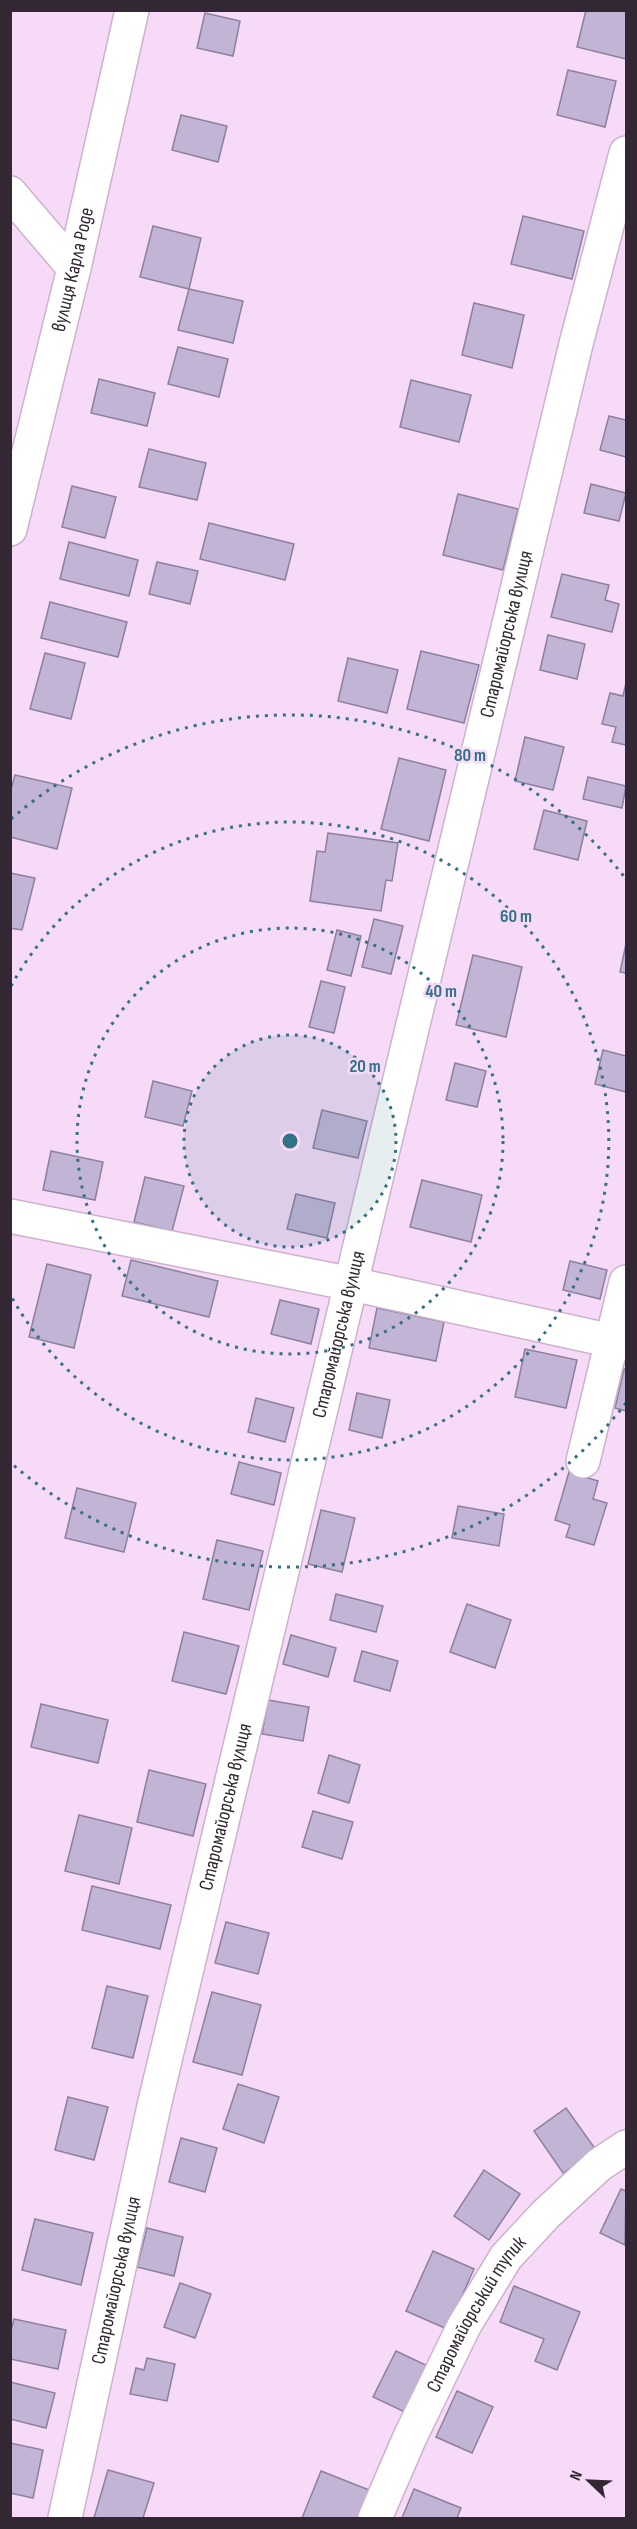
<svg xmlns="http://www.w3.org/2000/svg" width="637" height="2529" viewBox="0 0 637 2529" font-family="'Sofia Sans Condensed',sans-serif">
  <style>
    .building { fill: #c2b4d5; stroke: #8d809f; stroke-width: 1.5 }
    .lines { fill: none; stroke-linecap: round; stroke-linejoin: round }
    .minor-casing { stroke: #cdb2ce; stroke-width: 36 }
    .minor { stroke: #fff; stroke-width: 33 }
    .ring { fill: none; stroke: #337286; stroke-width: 3; stroke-dasharray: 3 6 }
    .labels { text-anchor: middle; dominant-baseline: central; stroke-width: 5; stroke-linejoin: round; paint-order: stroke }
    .street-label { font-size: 20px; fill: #322732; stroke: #f6daf7 }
    .centre { fill: #337286; stroke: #f6daf7; stroke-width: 3 }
    .ring-label { font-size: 18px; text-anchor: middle; font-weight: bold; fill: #337286; stroke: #f6daf7; stroke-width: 5; stroke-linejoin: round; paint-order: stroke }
  </style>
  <rect width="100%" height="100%" fill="#f6daf7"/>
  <g class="building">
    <polygon points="586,10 626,10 626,59 577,47"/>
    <polygon points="205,13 240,21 233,56 197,48"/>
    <polygon points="568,70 616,81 605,127 557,115"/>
    <polygon points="181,115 227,126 218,162 172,150"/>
    <polygon points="523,216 584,231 572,279 511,264"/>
    <polygon points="153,226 201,238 189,289 140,277"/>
    <polygon points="189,289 243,301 233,343 178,330"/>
    <polygon points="474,303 524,315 512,368 462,355"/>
    <polygon points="178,347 228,359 219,397 168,384"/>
    <polygon points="99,379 155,393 147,426 91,413"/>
    <polygon points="411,380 471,395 459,442 400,427"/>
    <polygon points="609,416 626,420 626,457 600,450"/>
    <polygon points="149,449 206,463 197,500 139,487"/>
    <polygon points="591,484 626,493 619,521 584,513"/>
    <polygon points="72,486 116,497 105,538 62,527"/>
    <polygon points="458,494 518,509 503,570 443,555"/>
    <polygon points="209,523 294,544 285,580 200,559"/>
    <polygon points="69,542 138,560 129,596 60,579"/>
    <polygon points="157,562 198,571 190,604 149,594"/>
    <polygon points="562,574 609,585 605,600 619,604 612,632 551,617"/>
    <polygon points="50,602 127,622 118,657 41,638"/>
    <polygon points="548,635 585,644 577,679 540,670"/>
    <polygon points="421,651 479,665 464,723 407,709"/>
    <polygon points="45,653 85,663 71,719 30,709"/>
    <polygon points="348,658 398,670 387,713 338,701"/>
    <polygon points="626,683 626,745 612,742 616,727 602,724 610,693 623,696"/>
    <polygon points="525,737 564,747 553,790 515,781"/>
    <polygon points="399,758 446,770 429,841 381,829"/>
    <polygon points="15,775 72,788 57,849 10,837 10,793"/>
    <polygon points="588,777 626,786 622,808 583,799"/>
    <polygon points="544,810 587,821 578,860 534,849"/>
    <polygon points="328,833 398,843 392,881 386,880 381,911 310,901 317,851 325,852"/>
    <polygon points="10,873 35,878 22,930 10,928"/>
    <polygon points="374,919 403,926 391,974 362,967"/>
    <polygon points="337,930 361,936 351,976 327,970"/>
    <polygon points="626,944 626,973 620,972"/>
    <polygon points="473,955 522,967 506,1037 456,1025"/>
    <polygon points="321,981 345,987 334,1033 309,1027"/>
    <polygon points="603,1050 626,1056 626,1092 595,1084"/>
    <polygon points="455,1063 486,1071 477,1107 446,1100"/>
    <polygon points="153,1081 192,1091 183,1126 145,1117"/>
    <polygon points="322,1110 367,1121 358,1158 313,1148"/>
    <polygon points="51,1151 103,1162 95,1200 43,1190"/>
    <polygon points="145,1177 184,1186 172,1231 134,1222"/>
    <polygon points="422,1180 482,1195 471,1242 410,1227"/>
    <polygon points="296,1194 335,1203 327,1238 287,1229"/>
    <polygon points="131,1260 218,1281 209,1317 122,1296"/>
    <polygon points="570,1261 607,1270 600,1299 563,1290"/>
    <polygon points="47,1264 91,1275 74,1348 29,1337"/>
    <polygon points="280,1300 319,1309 311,1344 271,1334"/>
    <polygon points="377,1308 444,1322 436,1361 369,1348"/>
    <polygon points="525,1349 577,1360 566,1408 515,1397"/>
    <polygon points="624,1369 626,1370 626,1411 615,1408"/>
    <polygon points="357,1393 390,1400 382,1438 349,1430"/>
    <polygon points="256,1398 294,1408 285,1442 248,1432"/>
    <polygon points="239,1462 281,1473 274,1505 231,1494"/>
    <polygon points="569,1472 598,1481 593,1499 607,1503 594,1545 566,1537 570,1525 555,1520"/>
    <polygon points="77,1488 136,1503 124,1552 65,1538"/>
    <polygon points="458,1506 504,1514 499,1546 452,1538"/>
    <polygon points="321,1510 355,1518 342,1572 308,1564"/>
    <polygon points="217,1540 263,1551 249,1610 203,1599"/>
    <polygon points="336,1594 383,1606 376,1632 330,1620"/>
    <polygon points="467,1604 511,1620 495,1668 450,1652"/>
    <polygon points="184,1632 239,1646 226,1694 172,1681"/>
    <polygon points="291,1635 336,1648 328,1677 283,1664"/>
    <polygon points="362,1651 398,1661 390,1691 354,1681"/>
    <polygon points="268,1700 309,1707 303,1741 262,1734"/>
    <polygon points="41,1704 108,1720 98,1763 31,1747"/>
    <polygon points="329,1755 360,1765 349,1803 318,1793"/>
    <polygon points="149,1770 206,1784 193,1836 137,1822"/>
    <polygon points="313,1811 353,1822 342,1859 302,1847"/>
    <polygon points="79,1815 132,1828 119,1884 65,1871"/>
    <polygon points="92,1886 171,1905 160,1949 82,1930"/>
    <polygon points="226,1922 269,1933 258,1974 215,1963"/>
    <polygon points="107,1986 148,1996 133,2058 92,2048"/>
    <polygon points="212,1992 261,2005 242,2075 193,2062"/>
    <polygon points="238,2084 279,2097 264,2143 223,2129"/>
    <polygon points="68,2097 108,2107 94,2160 55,2150"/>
    <polygon points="566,2108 596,2150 563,2173 534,2131"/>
    <polygon points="181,2138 217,2148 205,2192 169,2182"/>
    <polygon points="484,2170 520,2194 489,2240 454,2216"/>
    <polygon points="621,2189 626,2191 625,2245 600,2233"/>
    <polygon points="35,2219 93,2233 81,2285 22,2270"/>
    <polygon points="147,2228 183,2237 174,2276 137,2267"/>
    <polygon points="433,2251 474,2269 447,2329 406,2311"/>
    <polygon points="180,2283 211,2294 195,2338 164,2327"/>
    <polygon points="514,2286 580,2312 557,2370 535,2361 544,2339 500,2322"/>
    <polygon points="14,2319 66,2330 58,2369 10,2359 10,2335"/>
    <polygon points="396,2351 432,2368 409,2414 373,2397"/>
    <polygon points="147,2358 175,2364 167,2401 130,2394 136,2368 144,2370"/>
    <polygon points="10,2382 55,2393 46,2428 10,2419"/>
    <polygon points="457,2391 493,2407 472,2453 436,2437"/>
    <polygon points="10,2443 43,2450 33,2498 10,2493"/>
    <polygon points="108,2470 154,2483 143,2518 94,2518"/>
    <polygon points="321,2471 369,2490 358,2518 302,2518"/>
    <polygon points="414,2489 461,2508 457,2518 402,2518"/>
  </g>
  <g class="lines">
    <g class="minor-casing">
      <g id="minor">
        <polyline points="10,193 74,268"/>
        <path id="s1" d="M10,529L74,268L132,10"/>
        <polyline points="10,1216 352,1284 626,1344"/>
        <polyline points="583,1461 626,1282"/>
        <path id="s2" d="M65,2518L154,2106L576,344L626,153"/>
        <path id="s3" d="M375,2518L410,2437L464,2326L506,2257L546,2214L599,2165L626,2147"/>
      </g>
    </g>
    <use href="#minor" class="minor"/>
  </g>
  <circle cx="290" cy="1141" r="106" fill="#337286" fill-opacity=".12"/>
  <g class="ring">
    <circle cx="290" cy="1141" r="106"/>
    <circle cx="290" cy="1141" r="213"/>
    <path d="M11 986A319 319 0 1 1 11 1296"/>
    <path d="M626 1403A426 426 0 0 1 11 1463M11 819A426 426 0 0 1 626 879"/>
  </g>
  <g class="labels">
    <g class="street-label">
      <text stroke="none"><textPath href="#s1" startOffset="267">вулиця Карла Роде</textPath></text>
      <text stroke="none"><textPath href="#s2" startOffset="1935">Старомайорська вулиця</textPath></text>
      <text stroke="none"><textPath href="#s2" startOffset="1215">Старомайорська вулиця</textPath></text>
      <text stroke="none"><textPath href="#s2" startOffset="729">Старомайорська вулиця</textPath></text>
      <text stroke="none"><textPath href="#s2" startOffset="243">Старомайорська вулиця</textPath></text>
      <text stroke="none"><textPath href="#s3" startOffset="228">Старомайорський тупик</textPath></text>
    </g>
  </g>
  <circle cx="290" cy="1141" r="9" class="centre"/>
  <g class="ring-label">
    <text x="470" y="761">80 m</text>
    <text x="516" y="922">60 m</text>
    <text x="441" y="997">40 m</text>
    <text x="365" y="1072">20 m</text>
  </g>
  <rect width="637" height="2529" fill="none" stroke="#322732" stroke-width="24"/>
  <g transform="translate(589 2481) rotate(293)" stroke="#f6daf7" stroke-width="4.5" paint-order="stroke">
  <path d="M0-4.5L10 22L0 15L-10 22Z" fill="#322732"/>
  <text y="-9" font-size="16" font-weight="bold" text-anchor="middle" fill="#322732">N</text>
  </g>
</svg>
